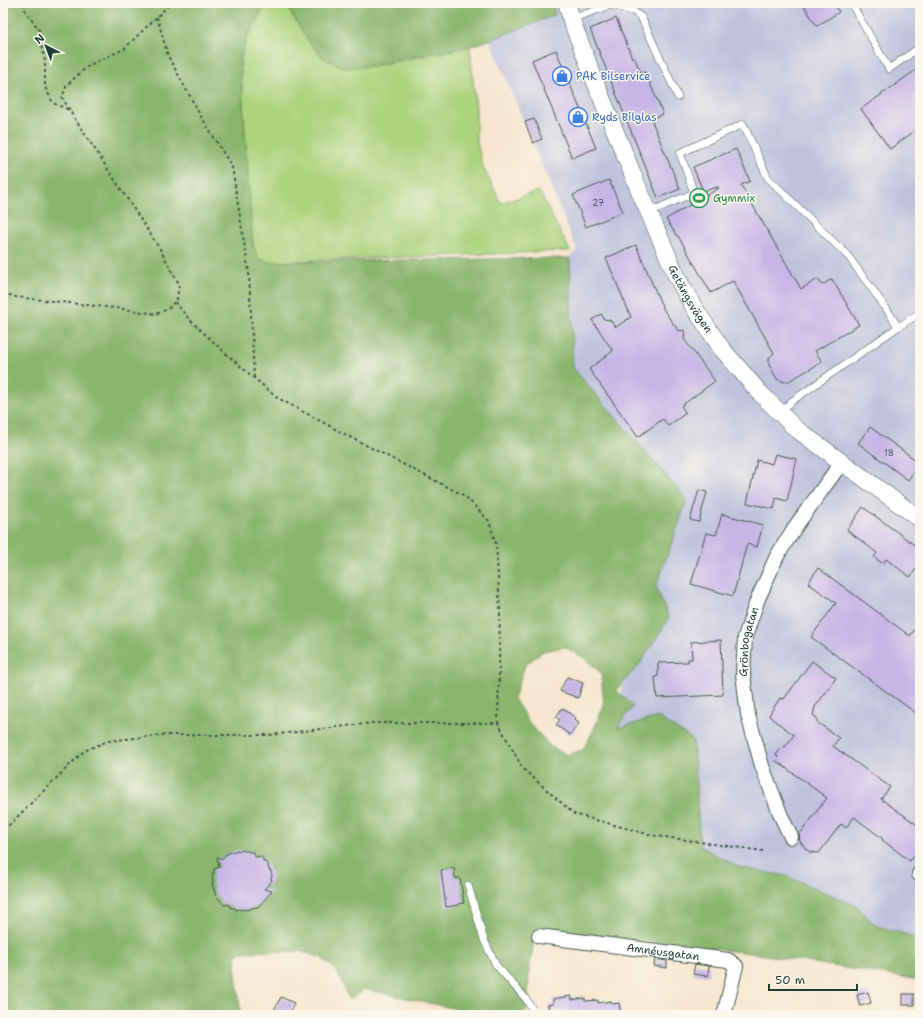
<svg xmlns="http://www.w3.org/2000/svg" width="923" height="1018" viewBox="0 0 923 1018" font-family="'Shantell Sans',sans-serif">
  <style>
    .industrial { fill: #c0c2dd }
    .green { fill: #acd37d; stroke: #668858 }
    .forest { fill: #89b56c; stroke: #547950; fill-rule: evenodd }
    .building { fill: #c6b5e6 }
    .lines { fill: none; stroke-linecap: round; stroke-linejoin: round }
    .service-casing { stroke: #3f564b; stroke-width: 8 }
    .minor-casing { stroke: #3f564b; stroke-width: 16 }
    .tertiary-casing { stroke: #3f564b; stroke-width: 18 }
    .path { stroke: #3f564b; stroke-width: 2; stroke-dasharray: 3 3; stroke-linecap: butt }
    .service { stroke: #fff; stroke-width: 7 }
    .minor { stroke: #fff; stroke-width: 14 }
    .tertiary { stroke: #fff; stroke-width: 17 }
    .labels { text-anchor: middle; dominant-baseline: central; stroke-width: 3; stroke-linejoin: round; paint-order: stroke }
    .number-label { font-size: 9px; fill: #495b60 }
    .shop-label { font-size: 11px; fill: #366cbe; stroke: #fbf7ec; text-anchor: start }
    .leisure-label { font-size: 11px; fill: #27864d; stroke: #fbf7ec; text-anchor: start }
    .street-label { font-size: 11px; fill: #1f3d34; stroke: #fbf7ec }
  </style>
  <rect width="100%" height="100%" fill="#fbf7ec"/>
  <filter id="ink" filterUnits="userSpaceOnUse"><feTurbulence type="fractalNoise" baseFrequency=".025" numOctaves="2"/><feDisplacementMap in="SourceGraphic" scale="8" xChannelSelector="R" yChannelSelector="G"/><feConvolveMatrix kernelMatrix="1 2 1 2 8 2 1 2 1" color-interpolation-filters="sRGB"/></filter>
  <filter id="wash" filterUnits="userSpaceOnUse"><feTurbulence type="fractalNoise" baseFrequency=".012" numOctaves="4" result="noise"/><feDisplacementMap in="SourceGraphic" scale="16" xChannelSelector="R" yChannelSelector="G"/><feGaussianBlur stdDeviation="0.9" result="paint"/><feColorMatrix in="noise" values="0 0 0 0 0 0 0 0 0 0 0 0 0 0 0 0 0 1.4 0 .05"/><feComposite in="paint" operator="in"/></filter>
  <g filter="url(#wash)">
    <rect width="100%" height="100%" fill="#f6e6cf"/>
    <polygon class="industrial" points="552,3 920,3 920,939 875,925 857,906 786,876 738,867 700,846 693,740 616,728 632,617 573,368 570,258 577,250 490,40 555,15"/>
    <polygon class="green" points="267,3 285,3 309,42 372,66 470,46 476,110 476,138 483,167 501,203 539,191 570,251 269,262 259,259 253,246 240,61 246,39 265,5"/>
    <g class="forest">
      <path d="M3,3H267L265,5L246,39L240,61L253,246L259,259L269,262L570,258L573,368L687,500L656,587L669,618L639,665L616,690L633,706L617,728L658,717L693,740L700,846L738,867L786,876L857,906L875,925L920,939V980L758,954L536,928L529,972L528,1008L520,1015H485L364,989L349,1000L337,971L322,958L300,951L238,952L235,965L241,1015H3ZM565,647L584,658L601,673L604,705L594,729L583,750L567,755L550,746L530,724L514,699L525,665L543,651Z"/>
      <polygon points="285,3 552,3 555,15 490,40 470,46 372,66 345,68 323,58 309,42"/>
    </g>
    <g id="blocks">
      <g class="building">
        <polygon points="802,3 833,3 839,12 817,26"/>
        <polygon points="616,18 632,58 634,57 641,73 645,72 663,114 651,119 680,189 658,198 590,29"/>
        <polygon points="556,50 596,148 572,158 532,60"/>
        <polygon points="920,67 920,127 890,149 861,109"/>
        <polygon points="534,119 542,139 533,143 525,122"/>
        <polygon points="736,149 750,181 741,185 801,289 818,279 822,285 832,279 859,325 815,351 822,362 789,381 784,382 777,379 769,365 769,358 774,353 733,281 711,293 678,236 677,236 666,219 719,188 718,187 703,191 693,167"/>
        <polygon points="609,180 623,212 586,227 573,195"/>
        <polygon points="636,245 661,304 665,312 678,330 685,331 684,339 715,381 681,406 686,413 668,426 663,419 638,437 589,369 613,351 592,320 601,314 604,319 610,320 616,327 631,317 606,258"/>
        <polygon points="870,427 920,463 908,480 858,443"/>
        <polygon points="775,454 797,459 787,501 776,498 774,509 747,503 757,460 772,464"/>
        <polygon points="699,490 707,492 699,522 690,520"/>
        <polygon points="863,507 920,549 920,572 916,569 910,577 886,559 883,564 874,557 877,553 847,530"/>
        <polygon points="722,514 763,525 757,547 747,544 733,596 691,584 706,533 716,535"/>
        <polygon points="818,568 910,636 920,622 920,716 811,637 836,603 808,583"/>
        <polygon points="721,640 723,695 657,698 655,677 658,676 658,663 688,662 688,659 692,659 691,642"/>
        <polygon points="812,661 836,678 815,707 813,715 817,718 817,722 839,738 833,746 890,787 881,799 920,827 920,847 910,861 882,840 883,839 854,817 846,828 841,824 819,853 810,852 806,849 800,842 799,835 827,798 775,760 778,757 776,755 782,747 785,747 794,735 771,718 769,715 780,698 784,699"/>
        <polygon points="567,677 583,683 578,698 560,691"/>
        <polygon points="562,708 576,718 574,720 579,723 570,735 556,725 560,720 556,717"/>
        <polygon points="238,850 239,851 243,850 244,851 248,851 249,852 253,852 255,857 260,856 263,858 263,861 268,864 269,870 271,871 272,876 271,878 272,881 264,889 272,891 258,907 251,908 251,909 246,910 244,909 241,910 240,909 236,910 235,908 231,908 229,904 224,905 220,901 220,900 216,896 212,884 213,883 212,879 213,878 212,874 214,873 214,869 219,867 217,857 223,859 226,854"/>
        <polygon points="454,868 455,878 460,878 464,903 458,904 459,905 446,907 441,870"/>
        <polygon points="655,959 667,961 667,968 654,966"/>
        <polygon points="695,964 709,966 708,976 693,974"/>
        <polygon points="868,992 871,1003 860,1006 857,995"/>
        <rect x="903" y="994" width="11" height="11"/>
        <polygon points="571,996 572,1000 585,998 585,1001 598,1000 598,1003 611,1001 612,1004 619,1003 621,1015 594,1015 594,1013 581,1015 581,1011 568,1013 567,1010 549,1012 548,1005 553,1004 553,999"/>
        <polygon points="281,997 294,1003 289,1015 279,1015 273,1012"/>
      </g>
    </g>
  </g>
  <g filter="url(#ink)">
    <use href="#blocks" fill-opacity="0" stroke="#3f564b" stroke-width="1"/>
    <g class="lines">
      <g class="service-casing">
        <g id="service">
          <polyline points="851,3 889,69 920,47"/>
          <polyline points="571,19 611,5 633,11 641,17 678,97"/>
          <polyline points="649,212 694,193 680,153 743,124 768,178 848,256 888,311 898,327 792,401 780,413"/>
          <polyline points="898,327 920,313"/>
          <polyline points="468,885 484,940 496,965 526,999 536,1015"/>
        </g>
      </g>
      <g class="minor-casing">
        <g id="minor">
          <path id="s1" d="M791,837L781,816L762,766L748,715L743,674L745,637L757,601L777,556L795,527L842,462"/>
          <polyline points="919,874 920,874"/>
          <path id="s2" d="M539,936L728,960L736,966L724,1015"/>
        </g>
      </g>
      <g class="tertiary-casing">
        <g id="tertiary">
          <path id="s3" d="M567,3L571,19L598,89L640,192L677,277L693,306L722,349L760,393L795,428L920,519"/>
        </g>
      </g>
      <g class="path">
        <polyline points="24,3 25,10 39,30 45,61 45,87 53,103 69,110"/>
        <polyline points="157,17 168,56 199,113 232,167 249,273 254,378"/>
        <polyline points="3,293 16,297 124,309 156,314 168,309 177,299 179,284 160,249 73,116 62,97 67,85 89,65 124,49 171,3"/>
        <polyline points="175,302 189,319 223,351 276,397 350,437 465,496 489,521 496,544 500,609 498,723"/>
        <polyline points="3,828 9,825 84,751 108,741 163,735 270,735 372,723 498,723 523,769 574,814 651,835 763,851"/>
      </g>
      <use href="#service" class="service"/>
      <use href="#minor" class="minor"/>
      <use href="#tertiary" class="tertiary"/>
    </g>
  </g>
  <defs>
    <g id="shop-ring" transform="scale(1)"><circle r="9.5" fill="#fbf7ec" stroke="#3f7fe0" stroke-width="1.5"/><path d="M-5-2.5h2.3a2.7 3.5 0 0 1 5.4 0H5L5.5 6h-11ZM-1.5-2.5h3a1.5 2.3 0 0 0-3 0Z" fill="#3f7fe0"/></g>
    <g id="stadium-ring" transform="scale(1)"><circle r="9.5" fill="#fbf7ec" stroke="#2e9e5b" stroke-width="1.5"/><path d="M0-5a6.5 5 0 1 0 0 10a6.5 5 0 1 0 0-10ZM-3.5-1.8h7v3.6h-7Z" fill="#2e9e5b"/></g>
  </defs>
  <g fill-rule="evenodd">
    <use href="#shop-ring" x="562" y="76"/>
    <use href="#shop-ring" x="578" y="117"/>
    <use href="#stadium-ring" x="699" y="198"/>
  </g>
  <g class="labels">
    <g class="number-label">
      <text x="598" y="203">27</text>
      <text x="889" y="453">18</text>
    </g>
    <g class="shop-label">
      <text x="576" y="76">PAK Bilservice</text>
      <text x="592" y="117">Ryds Bilglas</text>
    </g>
    <g class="leisure-label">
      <text x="713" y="198">Gymmix</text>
    </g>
    <g class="street-label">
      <text stroke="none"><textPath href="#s3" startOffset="321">Getängsvägen</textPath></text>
      <text stroke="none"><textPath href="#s1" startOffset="204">Grönbogatan</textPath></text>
      <text stroke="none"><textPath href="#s2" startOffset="125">Amnéusgatan</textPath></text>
    </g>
  </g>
  <rect width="923" height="1018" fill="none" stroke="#fbf7ec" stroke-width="16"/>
  <g transform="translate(46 46) rotate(318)" stroke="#fbf7ec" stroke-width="3" paint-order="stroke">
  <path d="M0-3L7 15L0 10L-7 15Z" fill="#1f3d34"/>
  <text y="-6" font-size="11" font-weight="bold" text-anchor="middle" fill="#1f3d34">N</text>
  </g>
  <path d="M769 984v6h88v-6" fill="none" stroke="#1f3d34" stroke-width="2"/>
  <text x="775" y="984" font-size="12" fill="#1f3d34" stroke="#fbf7ec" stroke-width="3" paint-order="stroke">50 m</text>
</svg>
